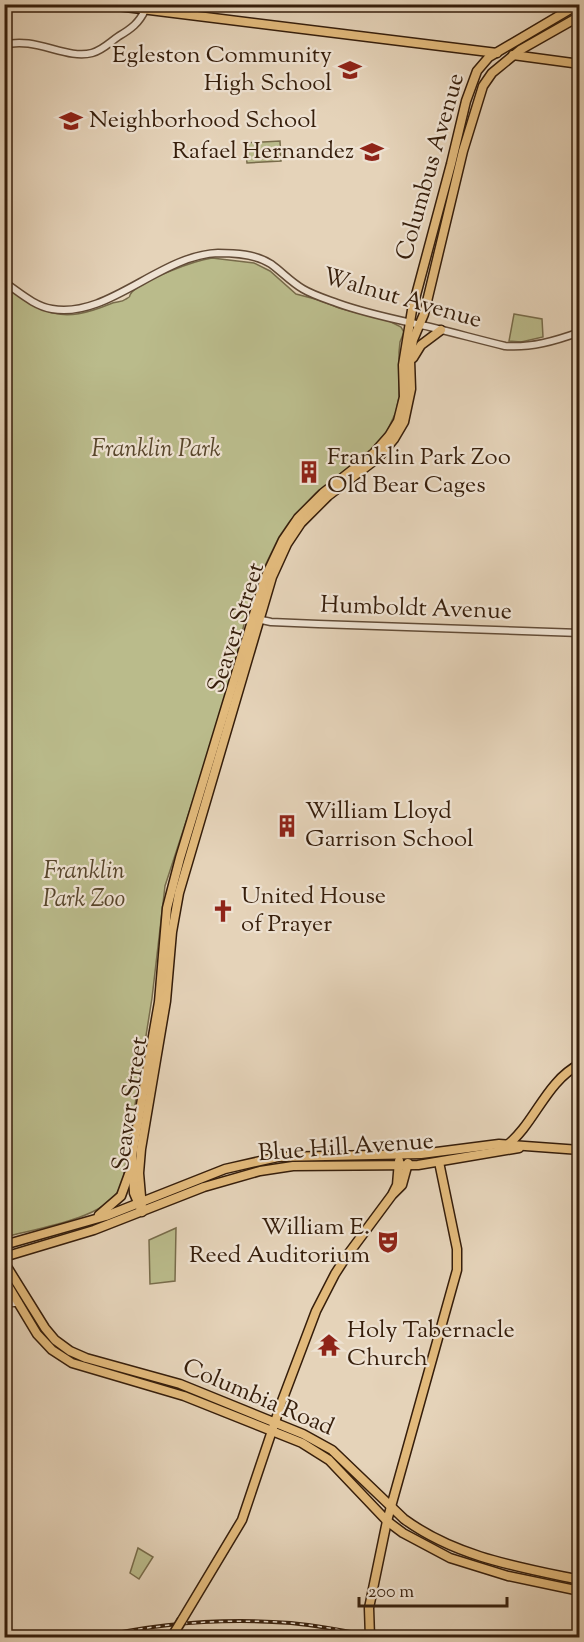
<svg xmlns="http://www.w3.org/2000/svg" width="584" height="1642" viewBox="0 0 584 1642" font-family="'Sorts Mill Goudy',serif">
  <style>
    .green { fill: #babb8b; stroke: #786c4b; stroke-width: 1.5 }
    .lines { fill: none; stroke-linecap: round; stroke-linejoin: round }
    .minor-casing { stroke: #624b36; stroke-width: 9 }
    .major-casing { stroke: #361e0b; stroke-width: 11 }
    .minor { stroke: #eee2d2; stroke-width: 6 }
    .major { stroke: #e2ba7c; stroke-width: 8 }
    .rail-casing { stroke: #361e0b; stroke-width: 4 }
    .rail { stroke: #eee2d2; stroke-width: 1.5; stroke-dasharray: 4.5; stroke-linecap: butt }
    .major-bridge-casing { stroke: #361e0b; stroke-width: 11; stroke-linecap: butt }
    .major-bridge { stroke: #e2ba7c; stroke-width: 8 }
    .labels { text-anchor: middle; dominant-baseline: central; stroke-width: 4.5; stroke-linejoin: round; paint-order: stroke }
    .poi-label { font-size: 24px; fill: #361e0b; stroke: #eee2d2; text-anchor: start }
    .street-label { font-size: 24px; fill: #361e0b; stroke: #eee2d2 }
    .park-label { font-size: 24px; font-style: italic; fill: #57452b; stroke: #eee2d2 }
  </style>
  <rect width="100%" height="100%" fill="#e5d3b9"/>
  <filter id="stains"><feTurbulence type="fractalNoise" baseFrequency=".00333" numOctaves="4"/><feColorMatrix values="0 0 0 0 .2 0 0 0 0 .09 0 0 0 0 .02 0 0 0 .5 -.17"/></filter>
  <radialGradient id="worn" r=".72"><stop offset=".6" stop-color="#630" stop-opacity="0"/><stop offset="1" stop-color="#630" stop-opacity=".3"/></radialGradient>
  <g class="green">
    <polygon points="280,141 281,161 247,163 245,143"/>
    <path d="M212,258L254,263L270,271L296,294L319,300L339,308L389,321L401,327L404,332L400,342L399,352V397L396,412L386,433L373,448L316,493L290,521L279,537L262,572L247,611L229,690L165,886L152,998L123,1180C121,1184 120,1189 117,1193C101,1219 34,1229 5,1237V286C46,315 61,324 110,304C116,301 121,303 126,299C133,295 127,298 132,292C145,279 193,261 212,258Z"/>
    <polygon points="514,314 542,319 543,337 521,342 509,341"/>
    <polygon points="176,1228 175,1281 150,1284 149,1240"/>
    <polygon points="138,1548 153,1557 139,1579 130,1573"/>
  </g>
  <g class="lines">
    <g class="minor-casing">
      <g id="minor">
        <path d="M4,45C35,36 66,60 92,53C103,50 110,42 119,36C131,29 139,23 145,10"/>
        <path d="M4,282C19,292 34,306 52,309C108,319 160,255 218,253C235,253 256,254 271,264C282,272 291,282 303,289C313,295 326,299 337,303C367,314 399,320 430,327C455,333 480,340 505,346C531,348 555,341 580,332"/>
        <polyline points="257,619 271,622 318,624 580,633"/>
        <polyline points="4,1303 19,1303"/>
      </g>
    </g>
    <g class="major-casing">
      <g id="major">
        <polyline points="101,4 497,53"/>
        <polyline points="513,55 580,64"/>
        <polyline points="413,358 421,345 441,330"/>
        <path d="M506,1146C535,1124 545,1082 580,1064"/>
        <polyline points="393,1193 397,1185 399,1161"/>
        <polyline points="142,1208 139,1173 141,1149 166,1001 172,932 179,893 272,577 287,544 301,523 328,496 379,457 394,439 404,422 411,389 410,360 413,340 424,314 463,151 483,86 492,73 520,50 580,16"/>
        <polyline points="142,1212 134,1193 132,1156 159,1002 167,908 180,858 265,578 283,540 298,518 323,493 374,453 389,436 398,421 404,397 403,365 412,310 451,164 466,101 477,71 489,57 579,4"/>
        <polyline points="99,1215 121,1196 129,1174"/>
        <polyline points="4,1245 106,1216 225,1169 278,1157 421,1154 499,1144 580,1150"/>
        <polyline points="4,1257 94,1230 204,1187 260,1171 293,1166 418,1165 519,1148"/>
        <path d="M4,1262L45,1328L55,1340L70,1351L86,1358L180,1384L303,1434L332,1450L404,1519C456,1557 518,1567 580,1580"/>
        <polyline points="4,1279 37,1334 52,1350 72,1363 184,1396 302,1443 329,1460 387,1521 403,1533 450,1558 508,1576 580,1591"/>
        <polyline points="182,1620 242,1520 282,1401 316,1311 335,1274 346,1257 392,1195 402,1185 408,1163"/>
        <polyline points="370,1638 369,1608 387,1521 457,1270 457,1249 439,1162"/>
      </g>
    </g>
    <use href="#minor" class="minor"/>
    <use href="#major" class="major"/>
    <g class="rail-casing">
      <path id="rail" d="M94,1638C158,1623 225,1618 291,1623C322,1626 352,1632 382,1638"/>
    </g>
    <use href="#rail" class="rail"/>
    <g class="major-bridge-casing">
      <polyline id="major-bridge" points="174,1633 182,1620"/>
    </g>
    <use href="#major-bridge" class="major-bridge"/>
  </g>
  <defs>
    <g id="school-bare" transform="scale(1.8)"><path d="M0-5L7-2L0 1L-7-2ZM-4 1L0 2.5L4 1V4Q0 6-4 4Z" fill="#8f2418" stroke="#eee2d2" stroke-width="2.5" paint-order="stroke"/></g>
    <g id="building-bare" transform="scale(1.8)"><path d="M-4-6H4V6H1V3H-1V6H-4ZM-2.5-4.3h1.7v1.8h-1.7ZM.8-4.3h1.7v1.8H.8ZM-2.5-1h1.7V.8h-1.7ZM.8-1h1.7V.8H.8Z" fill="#8f2418" stroke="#eee2d2" stroke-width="2.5" paint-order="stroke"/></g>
    <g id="church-bare" transform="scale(1.8)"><path d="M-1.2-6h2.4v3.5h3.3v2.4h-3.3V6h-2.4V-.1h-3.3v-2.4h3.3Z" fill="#8f2418" stroke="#eee2d2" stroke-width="2.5" paint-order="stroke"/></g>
    <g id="theatre-bare" transform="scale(1.8)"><path d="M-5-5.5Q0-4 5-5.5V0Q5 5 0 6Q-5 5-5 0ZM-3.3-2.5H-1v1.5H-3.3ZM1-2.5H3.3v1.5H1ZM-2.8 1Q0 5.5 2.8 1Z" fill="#8f2418" stroke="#eee2d2" stroke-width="2.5" paint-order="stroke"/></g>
    <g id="temple-bare" transform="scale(1.8)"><path d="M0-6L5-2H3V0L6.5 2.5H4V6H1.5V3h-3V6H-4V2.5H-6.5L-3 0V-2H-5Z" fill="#8f2418" stroke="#eee2d2" stroke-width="2.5" paint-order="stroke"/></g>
  </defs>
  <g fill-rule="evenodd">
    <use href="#school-bare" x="350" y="70"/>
    <use href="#school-bare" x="71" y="121"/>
    <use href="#school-bare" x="372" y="152"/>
    <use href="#building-bare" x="309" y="472"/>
    <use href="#building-bare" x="287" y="826"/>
    <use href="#church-bare" x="223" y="911"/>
    <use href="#theatre-bare" x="388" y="1242"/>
    <use href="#temple-bare" x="329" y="1345"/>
  </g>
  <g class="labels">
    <g class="poi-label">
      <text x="332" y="56" text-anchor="end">Egleston Community<tspan x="332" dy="28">High School</tspan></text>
      <text x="89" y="121">Neighborhood School</text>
      <text x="354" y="152" text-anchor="end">Rafael Hernandez</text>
      <text x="327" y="458">Franklin Park Zoo<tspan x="327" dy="28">Old Bear Cages</tspan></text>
      <text x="305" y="812">William Lloyd<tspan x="305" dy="28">Garrison School</tspan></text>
      <text x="241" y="897">United House<tspan x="241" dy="28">of Prayer</tspan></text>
      <text x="370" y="1228" text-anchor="end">William E.<tspan x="370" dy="28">Reed Auditorium</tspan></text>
      <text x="347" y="1331">Holy Tabernacle<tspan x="347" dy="28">Church</tspan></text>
    </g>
    <g class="street-label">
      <text transform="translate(431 167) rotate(-74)">Columbus Avenue</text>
      <text transform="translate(402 299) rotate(16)">Walnut Avenue</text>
      <text transform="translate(416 609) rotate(2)">Humboldt Avenue</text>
      <text transform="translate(237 628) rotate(-72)">Seaver Street</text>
      <text transform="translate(131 1104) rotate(-82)">Seaver Street</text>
      <text transform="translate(346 1148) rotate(-4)">Blue Hill Avenue</text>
      <text transform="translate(258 1398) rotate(23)">Columbia Road</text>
    </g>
    <g class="park-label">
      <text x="156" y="450">Franklin Park</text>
      <text x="84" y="872">Franklin<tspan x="84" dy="28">Park Zoo</tspan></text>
    </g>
  </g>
  <rect width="584" height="1642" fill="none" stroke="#e5d3b9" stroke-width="24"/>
  <rect x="6" y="6" width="572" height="1630" fill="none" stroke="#361e0b" stroke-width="3"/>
  <rect x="12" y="12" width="560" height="1618" fill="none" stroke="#361e0b" stroke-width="1.5"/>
  <path d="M359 1597v9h148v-9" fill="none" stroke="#361e0b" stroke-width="3"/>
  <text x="368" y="1597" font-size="18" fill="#361e0b" stroke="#eee2d2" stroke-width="4.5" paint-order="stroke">200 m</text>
  <rect width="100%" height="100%" filter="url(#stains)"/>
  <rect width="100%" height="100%" fill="url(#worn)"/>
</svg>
